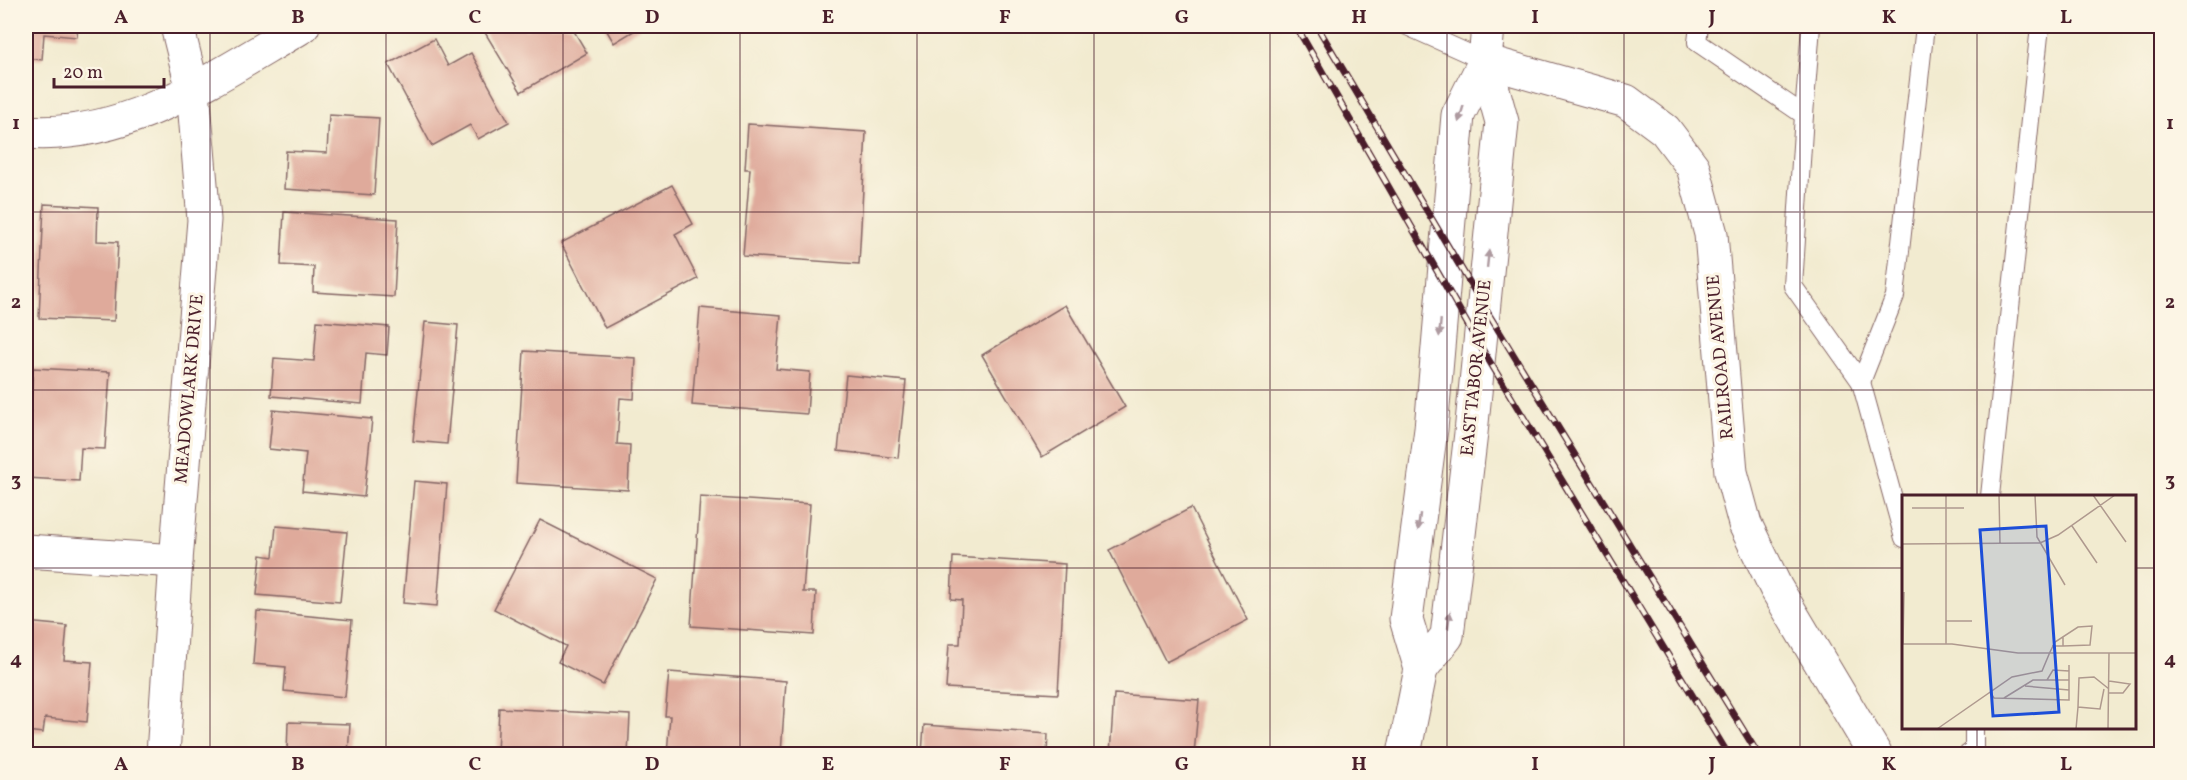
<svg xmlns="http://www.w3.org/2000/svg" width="2187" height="780" viewBox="0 0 2187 780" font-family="Vollkorn,serif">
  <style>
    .building { fill: #dfaa9b }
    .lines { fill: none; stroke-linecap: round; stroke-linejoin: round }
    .service-casing { stroke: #856665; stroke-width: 20 }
    .minor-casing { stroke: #856665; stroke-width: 35 }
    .secondary-casing { stroke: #856665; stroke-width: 35 }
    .service { stroke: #fff; stroke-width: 18 }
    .minor { stroke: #fff; stroke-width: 33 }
    .secondary { stroke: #fff; stroke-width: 33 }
    .rail-casing { stroke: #4a1f2b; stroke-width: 7 }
    .rail { stroke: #fcf5e5; stroke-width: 4.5; stroke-dasharray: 14; stroke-linecap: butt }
    .oneway { fill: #ae9aa0 }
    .grid { fill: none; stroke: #4a1f2b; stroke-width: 1.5; stroke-opacity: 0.55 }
    .labels { text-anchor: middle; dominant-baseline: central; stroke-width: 6; stroke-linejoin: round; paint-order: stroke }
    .street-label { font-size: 18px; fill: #4a1f2b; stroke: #fcf5e5 }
    .inset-road { fill: none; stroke: #af998e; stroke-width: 1.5 }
    .view { fill: #1d4ed8; fill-opacity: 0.15; stroke: #1d4ed8; stroke-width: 3 }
    .inset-edge { fill: none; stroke: #4a1f2b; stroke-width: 3 }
    .neatline { fill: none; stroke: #4a1f2b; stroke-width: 2 }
    .grid-label { font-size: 20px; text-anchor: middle; font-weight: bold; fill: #4a1f2b }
  </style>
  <rect width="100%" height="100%" fill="#fcf5e5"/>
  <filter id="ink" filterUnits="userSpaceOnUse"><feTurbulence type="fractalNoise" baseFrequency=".0167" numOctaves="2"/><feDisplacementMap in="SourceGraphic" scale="12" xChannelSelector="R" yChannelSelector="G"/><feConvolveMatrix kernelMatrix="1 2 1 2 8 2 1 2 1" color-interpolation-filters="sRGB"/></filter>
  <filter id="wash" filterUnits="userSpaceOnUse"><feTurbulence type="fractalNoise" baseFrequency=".008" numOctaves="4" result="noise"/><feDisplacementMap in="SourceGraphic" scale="24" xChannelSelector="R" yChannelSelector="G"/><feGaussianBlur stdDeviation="1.35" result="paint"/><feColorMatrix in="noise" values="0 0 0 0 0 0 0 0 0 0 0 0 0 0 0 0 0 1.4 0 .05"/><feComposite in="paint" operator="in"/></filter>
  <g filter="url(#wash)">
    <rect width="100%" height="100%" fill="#f2ebd0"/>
    <g id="blocks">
      <g class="building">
        <polygon points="26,26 78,26 77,37 44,34 42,60 26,58"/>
        <polygon points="481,26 524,26 526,30 533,26 571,26 587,53 521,92"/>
        <polygon points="604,26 642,26 614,43"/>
        <polygon points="434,39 448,66 471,53 509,122 478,139 470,125 432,146 388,64"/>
        <polygon points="329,115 379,118 374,195 284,189 286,151 327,153"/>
        <polygon points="748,124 866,132 859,264 743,256 750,169 745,169"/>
        <polygon points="672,185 693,224 675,234 698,279 605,328 561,243"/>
        <polygon points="26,202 32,203 27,258 26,258"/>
        <polygon points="44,204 98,207 97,241 118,242 114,321 39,318"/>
        <polygon points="284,212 398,219 394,297 313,292 314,267 281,265"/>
        <polygon points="1065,305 1125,407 1042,457 982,355"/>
        <polygon points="700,308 781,315 776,369 810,372 807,414 692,405"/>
        <polygon points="317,321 389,327 387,355 366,353 362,404 271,396 274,358 314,361"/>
        <polygon points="425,322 458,325 447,444 413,441"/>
        <polygon points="524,351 636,358 634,399 620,398 617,444 630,445 628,490 516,483"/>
        <polygon points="33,368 110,372 105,449 81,448 79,481 27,478"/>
        <polygon points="846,375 906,381 898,458 838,451"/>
        <polygon points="273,410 372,419 364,497 302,491 306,453 269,449"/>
        <polygon points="414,481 447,484 437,606 403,603"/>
        <polygon points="700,497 810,504 803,592 816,592 814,635 691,626"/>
        <polygon points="1191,508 1248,620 1166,662 1109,550"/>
        <polygon points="540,520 657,579 603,685 558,662 566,646 494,609"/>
        <polygon points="276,526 347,532 340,602 257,595 261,555 273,557"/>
        <polygon points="953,557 1065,564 1058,694 946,688 949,644 960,644 962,600 951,599"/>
        <polygon points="257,611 352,620 345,697 284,691 286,667 253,664"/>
        <polygon points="26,622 67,626 64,660 92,662 87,722 45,718 43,733 26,731"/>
        <polygon points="669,672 786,681 781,754 667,754 670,716 665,716"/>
        <polygon points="1114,694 1199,700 1194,754 1110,754"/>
        <polygon points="499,708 630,715 628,754 497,754"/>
        <polygon points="288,722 350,724 348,754 287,754"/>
        <polygon points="924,725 1048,734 1047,754 922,754"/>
      </g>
    </g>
  </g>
  <g filter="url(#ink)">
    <use href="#blocks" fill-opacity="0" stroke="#856665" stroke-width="1.5"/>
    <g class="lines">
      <g class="service-casing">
        <g id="service">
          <polyline points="1407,26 1485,61"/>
          <polyline points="1699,26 1697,42 1804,115 1793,286 1861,382 1904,538"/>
          <polyline points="1804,115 1811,26"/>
          <polyline points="1861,382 1895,296 1925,26"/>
          <polyline points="1990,496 2040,26"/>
          <polyline points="1968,754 1974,751 1974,728"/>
        </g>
      </g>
      <g class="minor-casing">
        <g id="minor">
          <path d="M26,132C129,140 218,75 303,26"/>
          <polyline points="26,551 176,561"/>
          <polyline points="163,754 176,561 204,220 193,90 177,26"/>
        </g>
      </g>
      <g class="secondary-casing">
        <g id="secondary">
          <polyline points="1485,61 1626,101 1665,130 1693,167 1711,234 1731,472 1745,524 1776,588 1875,754"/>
          <polyline points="1421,669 1447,636 1471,433 1502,122 1485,61 1488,26"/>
          <polyline points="1404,754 1421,669 1406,619 1431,429 1458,115 1485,61"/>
        </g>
      </g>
      <use href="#service" class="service"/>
      <use href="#minor" class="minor"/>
      <use href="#secondary" class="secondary"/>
      <g class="rail-casing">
        <g id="rail">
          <polyline points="1296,26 1479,344 1728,754"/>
          <polyline points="1317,26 1483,305 1758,754"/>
        </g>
      </g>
      <use href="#rail" class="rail"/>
    </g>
    <defs><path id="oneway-solid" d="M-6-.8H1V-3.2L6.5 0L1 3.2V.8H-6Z" transform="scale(1.5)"/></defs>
    <g class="oneway">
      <use href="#oneway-solid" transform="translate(1461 114) rotate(107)"/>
      <use href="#oneway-solid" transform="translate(1488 259) rotate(-84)"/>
      <use href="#oneway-solid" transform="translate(1440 328) rotate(95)"/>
      <use href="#oneway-solid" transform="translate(1419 522) rotate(97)"/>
      <use href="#oneway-solid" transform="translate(1449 620) rotate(-83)"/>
    </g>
  </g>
  <path class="grid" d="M210,26V754M386,26V754M563,26V754M740,26V754M917,26V754M1094,26V754M1270,26V754M1447,26V754M1624,26V754M1800,26V754M1977,26V496M26,212H2162M26,390H2162M26,568H1904M2134,568H2162M1977,728V754"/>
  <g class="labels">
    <g class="street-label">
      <text transform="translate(1721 357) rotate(-95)">RAILROAD AVENUE</text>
      <text transform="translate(1477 368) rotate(-84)">EAST TABOR AVENUE</text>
      <text transform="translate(190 389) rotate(-85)">MEADOWLARK DRIVE</text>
    </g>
  </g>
  <g transform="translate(1902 495)">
    <rect width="234" height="234" fill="#f2ebd0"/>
    <path class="inset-road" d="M97,0L98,49M133,0L135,42L163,90M191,0L224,47M10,13H62M170,31L195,68M0,49L138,48L156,40L213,0M44,126H70M0,149H50L116,158H234M1,149L2,97M44,149V0M150,151H161V142M148,157L153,147L176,132L190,131L188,150L161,151M145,185H167M123,191L167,195M202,194L198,214L176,212L177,183L192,182L207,194M88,197L92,203L167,205V170M207,198H221L228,189L207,186M102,203L131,185H145L151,175L167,176M35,234L110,182L140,176L148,157M174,234L176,212M206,234L207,158"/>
    <path class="view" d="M144,31L157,217L91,221L78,35Z"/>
    <rect width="234" height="234" class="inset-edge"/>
  </g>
  <rect width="2187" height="780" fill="none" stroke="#fcf5e5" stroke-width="66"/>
  <path d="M54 78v9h110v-9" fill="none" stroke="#4a1f2b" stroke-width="3"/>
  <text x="63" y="78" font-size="18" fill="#4a1f2b" stroke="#fcf5e5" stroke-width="4.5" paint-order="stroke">20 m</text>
  <rect x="33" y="33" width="2121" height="714" class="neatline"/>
  <g class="grid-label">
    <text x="121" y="23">A</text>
    <text x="298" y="23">B</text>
    <text x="475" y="23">C</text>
    <text x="652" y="23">D</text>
    <text x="828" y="23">E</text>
    <text x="1005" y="23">F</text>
    <text x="1182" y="23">G</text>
    <text x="1359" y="23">H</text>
    <text x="1535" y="23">I</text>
    <text x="1712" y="23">J</text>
    <text x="1889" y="23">K</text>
    <text x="2066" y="23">L</text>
    <text x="16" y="129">1</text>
    <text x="2170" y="129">1</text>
    <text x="16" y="308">2</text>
    <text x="2170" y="308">2</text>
    <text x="16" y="486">3</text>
    <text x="2170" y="486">3</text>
    <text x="16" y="665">4</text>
    <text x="2170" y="665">4</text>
    <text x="121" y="770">A</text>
    <text x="298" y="770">B</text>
    <text x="475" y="770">C</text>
    <text x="652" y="770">D</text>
    <text x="828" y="770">E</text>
    <text x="1005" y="770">F</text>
    <text x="1182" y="770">G</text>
    <text x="1359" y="770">H</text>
    <text x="1535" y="770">I</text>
    <text x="1712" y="770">J</text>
    <text x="1889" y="770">K</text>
    <text x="2066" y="770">L</text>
  </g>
</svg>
